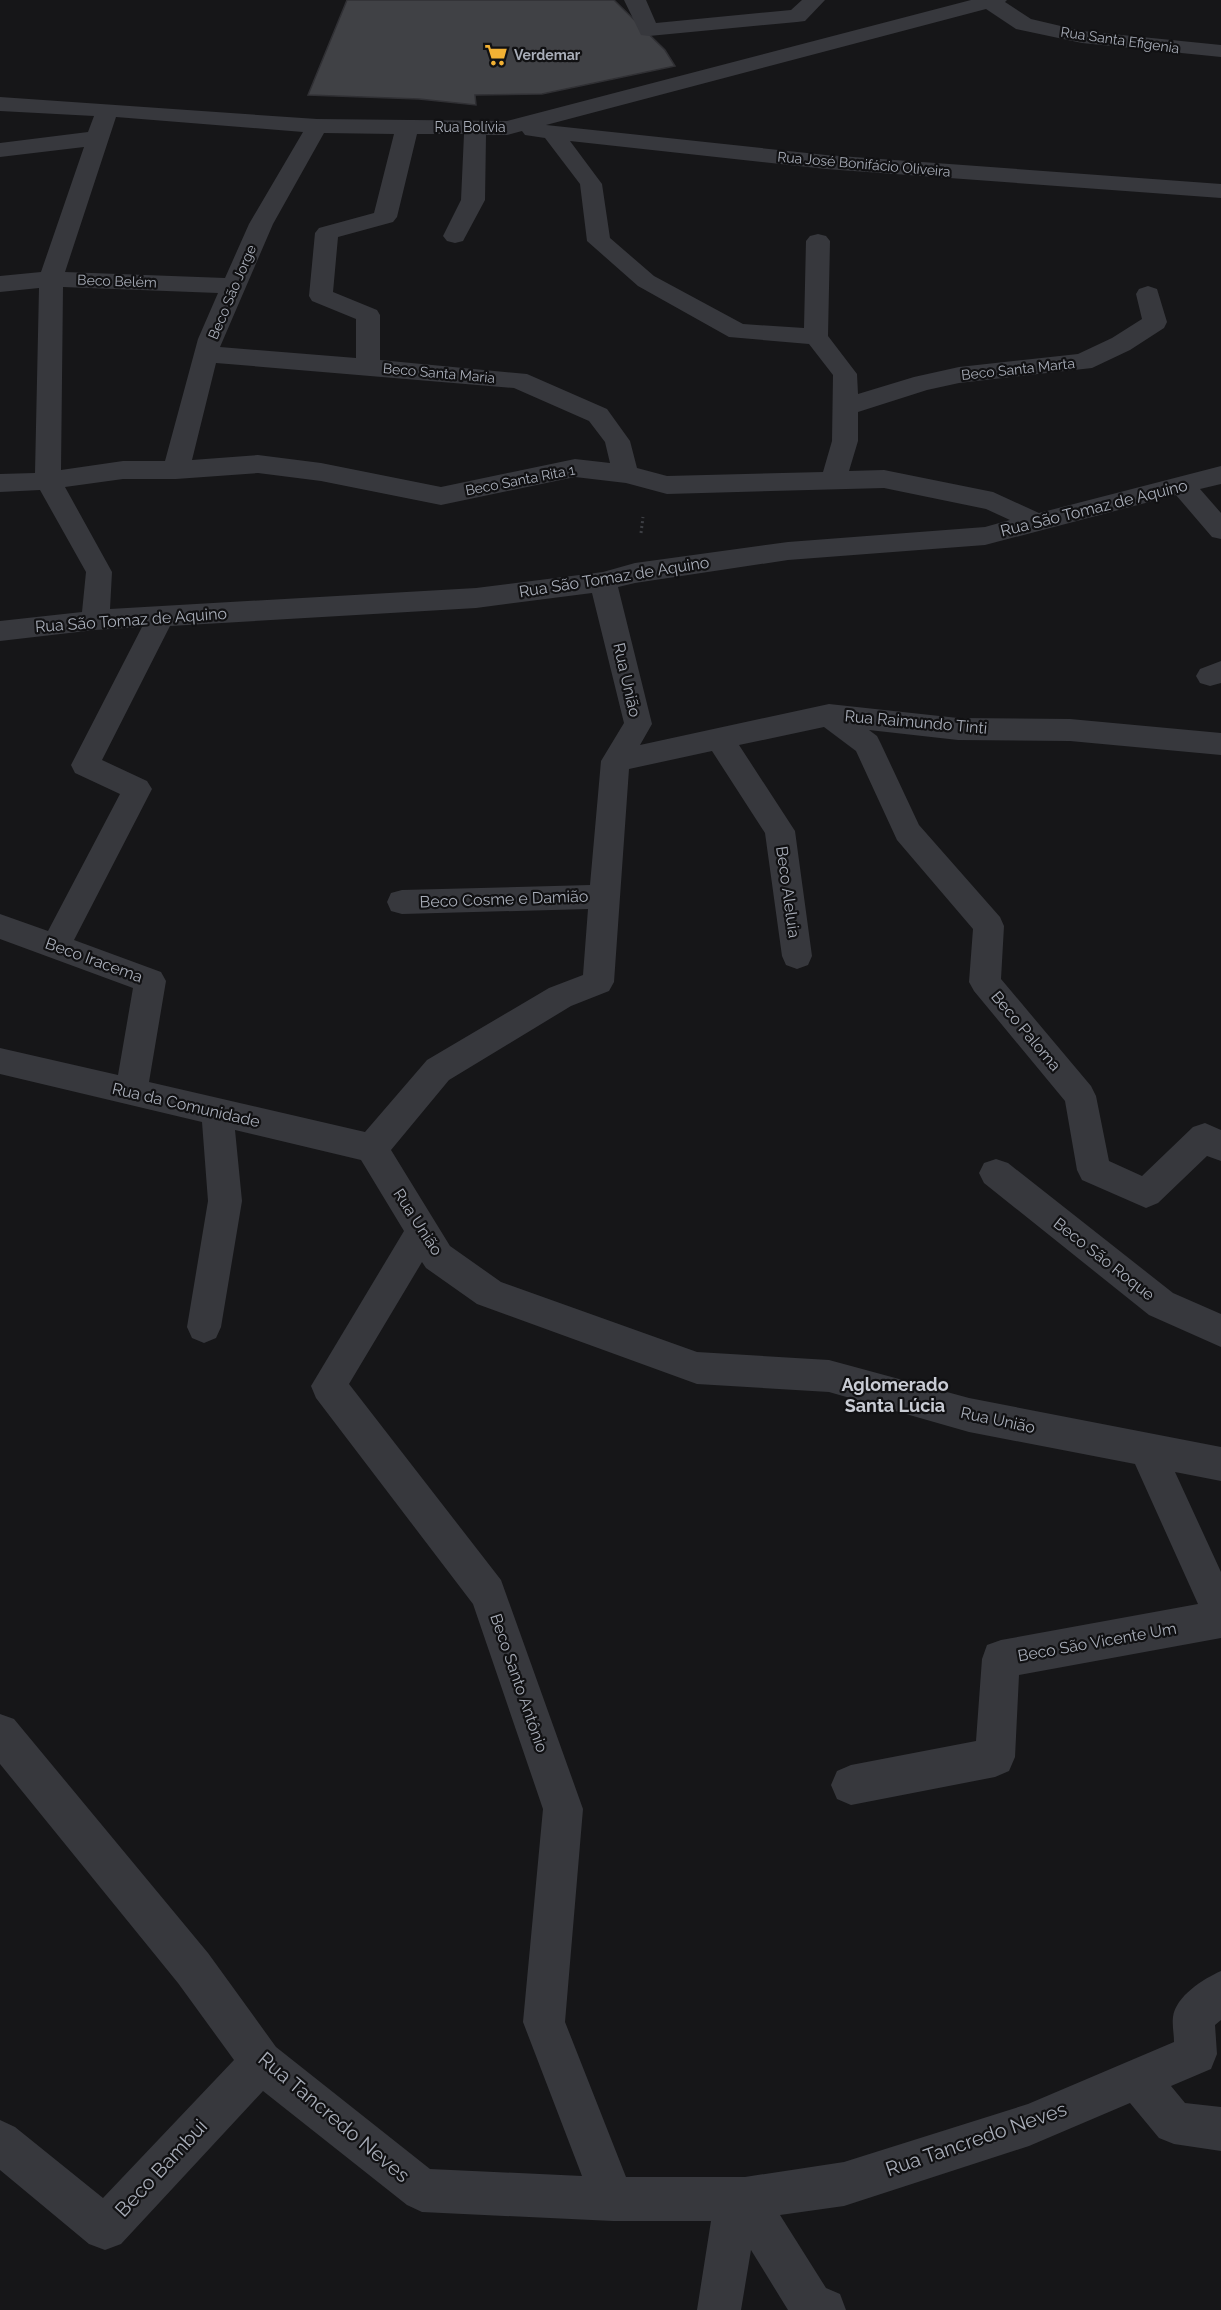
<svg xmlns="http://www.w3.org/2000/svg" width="1221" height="2310" viewBox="0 0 1221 2310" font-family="Raleway,sans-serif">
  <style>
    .building { fill: #404145; stroke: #303034; stroke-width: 1.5 }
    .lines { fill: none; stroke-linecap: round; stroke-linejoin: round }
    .path { stroke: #3d3f44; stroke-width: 3; stroke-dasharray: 2 3; stroke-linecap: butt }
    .minor { fill: #37383d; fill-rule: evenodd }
    .labels { text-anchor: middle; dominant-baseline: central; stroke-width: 4.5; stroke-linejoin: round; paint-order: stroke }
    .far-street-label { font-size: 14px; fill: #a8adb8; stroke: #111113 }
    .far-poi-label { font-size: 14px; font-weight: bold; fill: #a8adb8; stroke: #111113; text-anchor: start }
    .street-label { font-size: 16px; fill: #a8adb8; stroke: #111113 }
    .neighbourhood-label { font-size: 18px; font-weight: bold; fill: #c9ccd4; stroke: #111113 }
    .near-street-label { font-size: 20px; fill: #a8adb8; stroke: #111113 }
  </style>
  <rect width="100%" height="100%" fill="#161618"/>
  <polygon class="building" points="347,0 614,0 665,50 675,66 542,94 475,95 476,105 419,99 308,95"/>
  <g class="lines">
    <polyline class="path" points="641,533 643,517"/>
    <g class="minor">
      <polygon points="624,0 646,0 656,23 791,10 802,0 825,0 805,21 797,22 649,36 641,35"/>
      <path d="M971,0H1007L1005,2L1031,19L1082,31L1221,45V57L1082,43L1016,29L986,9L546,125L826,155L1221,184V198L826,169L570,141L602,184L610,238L654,276L743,324L804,328L806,241L810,236L818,234L826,236L830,241L828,336L857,374L858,394L914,377L959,367L1078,354L1112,338L1142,319L1136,294L1139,289L1148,286L1157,289L1167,322L1164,328L1130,350L1092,368L959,383L927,390L858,412V441L849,471L884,470L993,492L1039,513L1221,466V484L1200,489L1221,513V539L1212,537L1176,495L985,545L788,560L635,583L618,587L652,724L640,745L829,704L958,718L1070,719L1221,733V755L1070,741L958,740L869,730L877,736L881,744L919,825L1000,917L1004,926L1001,979L1091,1086L1096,1096L1109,1161L1142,1176L1193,1127L1205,1123L1221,1130V1161L1207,1156L1158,1203L1146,1208L1082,1180L1077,1170L1065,1101L974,991L969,982L973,929L897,840L856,751L824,727L739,745L795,831L812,956L808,965L797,969L786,965L782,956L765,833L712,751L629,769L614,982L609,991L571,1006L449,1080L391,1150L450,1246L501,1282L697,1352L829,1360L969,1398L1221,1447V1481L1175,1472L1221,1572V1638L1019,1675L1015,1757L1009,1771L995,1777L851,1805L837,1799L831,1785L837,1771L851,1765L976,1741L982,1659L987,1645L1001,1640L1198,1604L1135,1464L969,1432L829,1392L697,1384L477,1304L426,1268L422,1262L349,1384L501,1580L583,1809L565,2022L626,2177H745L844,2162L1028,2104L1174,2042C1174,2034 1172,2025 1173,2017C1176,1996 1203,1979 1221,1971V2020L1215,2025L1217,2054L1211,2069L1171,2086L1185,2103L1221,2107V2151L1174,2144L1159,2138L1130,2103L1029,2146L844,2206L780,2215L826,2288L840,2294L846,2310H788L751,2250L741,2310H697L711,2221H613L422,2212L407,2205L263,2091L121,2244L105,2250L89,2244L0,2170V2120L15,2127L103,2198L234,2060L178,1983L0,1764V1714L14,1719L208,1953L276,2047L430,2169L582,2176L523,2022L543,1809L473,1604L316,1398L311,1386L404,1231L361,1160L235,1130L242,1201L221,1327L216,1338L204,1343L192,1338L187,1327L208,1201L202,1122L0,1074V1048L118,1075L133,988L0,939V914L48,931L120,794L75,773L71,765L142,627L95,630L0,641V621L82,612L86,572L40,490L0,492V474L35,473L39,288L0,292V276L41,272L84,147L0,157V143L88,132L94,116L0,111V97L317,119L507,121ZM116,117L303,132L249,224L225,278L65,272ZM522,131L525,135L545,138L580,184L587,241L638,286L729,337L809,344L833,375L832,441L823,472L667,476L637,468L630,441L607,409L527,374L380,360V315L377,310L333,292L338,237L393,222L397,217L417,134H464L461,200L443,236L447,241L455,243L463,241L485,200L486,135H507ZM324,133L394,134L374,213L319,228L315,233L309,296L312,301L356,319V358L220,347L273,224ZM63,287L218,293L198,339L165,461H123L61,470ZM216,363L514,388L589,421L605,442L610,463L575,459L441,487L321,463L258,455L192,460ZM258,473L321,481L441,505L575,477L626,483L667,494L884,488L986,509L1010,520L985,527L788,542L635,563L603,572L476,588L110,609L112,572L65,487L123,479H176ZM592,593L624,723L601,761L590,885L402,890L391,893L387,902L391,911L402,914L588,909L583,975L549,988L427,1060L365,1132L149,1082L166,981L161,972L74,940L152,789L147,781L102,760L170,626L476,608Z"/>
      <polygon points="1221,661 1221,683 1210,686 1200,683 1196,676 1200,669"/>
      <polygon points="996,1159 1008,1163 1173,1293 1221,1314 1221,1347 1149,1315 984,1183 979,1173 984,1163"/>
    </g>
  </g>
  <defs>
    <g id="supermarket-bare" transform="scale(1.8)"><path d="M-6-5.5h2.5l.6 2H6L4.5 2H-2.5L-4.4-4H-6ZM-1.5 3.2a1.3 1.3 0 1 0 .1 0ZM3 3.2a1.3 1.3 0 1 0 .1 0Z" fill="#f2b134" stroke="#111113" stroke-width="2.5" paint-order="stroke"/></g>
  </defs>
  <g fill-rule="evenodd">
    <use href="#supermarket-bare" x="496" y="55"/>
  </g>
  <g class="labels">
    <g class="far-street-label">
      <text transform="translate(1120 40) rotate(8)">Rua Santa Efigenia</text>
      <text x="470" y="127">Rua Bolívia</text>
      <text transform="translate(864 164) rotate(5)">Rua José Bonifácio Oliveira</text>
      <text transform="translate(117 281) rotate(2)">Beco Belém</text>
      <text transform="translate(232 292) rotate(-67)">Beco São Jorge</text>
      <text transform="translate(1018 369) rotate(-6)">Beco Santa Marta</text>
      <text transform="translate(439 373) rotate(5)">Beco Santa Maria</text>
      <text transform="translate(520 480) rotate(-11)">Beco Santa Rita 1</text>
    </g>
    <g class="far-poi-label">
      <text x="514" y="55">Verdemar</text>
    </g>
    <g class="street-label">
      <text transform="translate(1094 508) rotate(-14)">Rua São Tomaz de Aquino</text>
      <text transform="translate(614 577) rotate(-9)">Rua São Tomaz de Aquino</text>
      <text transform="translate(131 620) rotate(-4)">Rua São Tomaz de Aquino</text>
      <text transform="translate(627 680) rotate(77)">Rua União</text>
      <text transform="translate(916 722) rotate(5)">Rua Raimundo Tinti</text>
      <text transform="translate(788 892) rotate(82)">Beco Aleluia</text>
      <text transform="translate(504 899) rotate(-2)">Beco Cosme e Damião</text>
      <text transform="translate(94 960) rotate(20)">Beco Iracema</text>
      <text transform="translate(1026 1031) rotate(50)">Beco Paloma</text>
      <text transform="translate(186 1105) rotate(13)">Rua da Comunidade</text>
      <text transform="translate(418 1222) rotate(57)">Rua União</text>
      <text transform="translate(1104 1259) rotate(38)">Beco São Roque</text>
      <text transform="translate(998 1420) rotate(12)">Rua União</text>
      <text transform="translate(1097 1642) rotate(-10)">Beco São Vicente Um</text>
      <text transform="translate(519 1683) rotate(71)">Beco Santo Antônio</text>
    </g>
    <g class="neighbourhood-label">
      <text x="895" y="1384">Aglomerado<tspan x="895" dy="21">Santa Lúcia</tspan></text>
    </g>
    <g class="near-street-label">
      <text transform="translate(334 2117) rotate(40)">Rua Tancredo Neves</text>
      <text transform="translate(976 2139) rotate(-19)">Rua Tancredo Neves</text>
      <text transform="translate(161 2168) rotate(-47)">Beco Bambui</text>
    </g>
  </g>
</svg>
